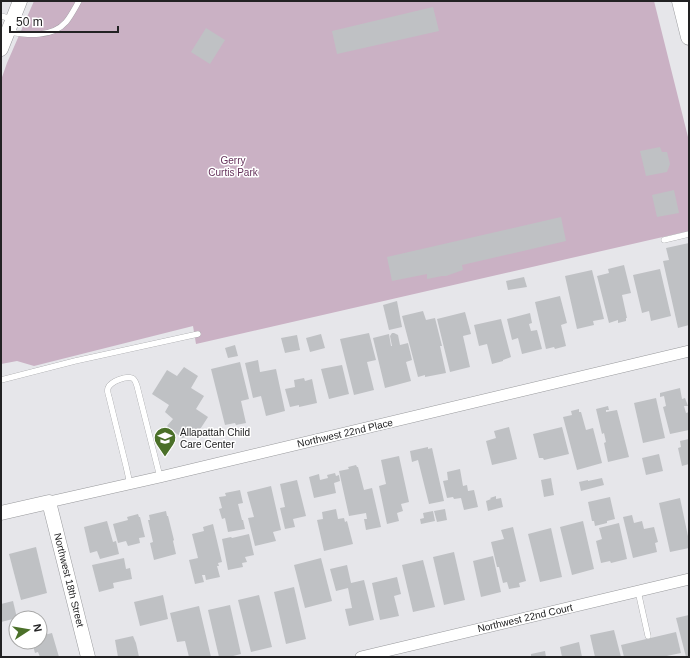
<svg xmlns="http://www.w3.org/2000/svg" width="690" height="658" viewBox="0 0 690 658" font-family="Arial,sans-serif">
  <style>
    .green { fill: #cab1c4 }
    .building { fill: #bfc1c4 }
    .lines { fill: none; stroke-linecap: round; stroke-linejoin: round }
    .service-casing { stroke: #98999c; stroke-width: 6 }
    .minor-casing { stroke: #98999c; stroke-width: 12 }
    .tertiary-casing { stroke: #98999c; stroke-width: 15 }
    .secondary-casing { stroke: #98999c; stroke-width: 17 }
    .service { stroke: #fff; stroke-width: 5.5 }
    .minor { stroke: #fff; stroke-width: 11 }
    .tertiary { stroke: #fff; stroke-width: 14 }
    .secondary { stroke: #fff; stroke-width: 16 }
    .labels { text-anchor: middle; dominant-baseline: central; stroke-width: 3; stroke-linejoin: round; paint-order: stroke }
    .park-label { font-size: 10px; fill: #65325b; stroke: #fff }
    .poi-label { font-size: 10px; fill: #222223; stroke: #fff; text-anchor: start }
    .street-label { font-size: 10px; fill: #222223; stroke: #fff }
  </style>
  <rect width="100%" height="100%" fill="#e6e6ea"/>
  <polygon class="green" points="34,1 654,1 689,141 689,231 196,344 193,326 34,366 17,361 1,364 1,80 7,63"/>
  <g class="building">
    <polygon points="433,7 439,31 337,54 332,31"/>
    <polygon points="206,28 225,40 210,64 191,52"/>
    <polygon points="660,147 662,152 667,152 670,164 667,172 646,176 640,151"/>
    <polygon points="674,190 679,213 657,217 652,195"/>
    <polygon points="561,217 566,241 462,265 463,270 446,276 442,276 427,279 427,274 392,281 387,257"/>
    <polygon points="689,243 689,325 678,328 663,261 669,260 666,248"/>
    <polygon points="624,265 631,293 622,295 627,318 626,318 626,321 618,323 618,320 609,323 597,276 609,273 608,269"/>
    <polygon points="660,269 671,316 651,321 649,311 642,313 633,275"/>
    <polygon points="592,270 604,319 593,321 594,325 577,329 565,276"/>
    <polygon points="524,277 527,287 508,290 506,281"/>
    <polygon points="560,296 567,323 561,325 566,346 555,349 554,347 546,349 535,302"/>
    <polygon points="397,301 402,327 389,330 383,305"/>
    <polygon points="423,311 426,320 435,318 442,346 440,346 446,373 425,377 425,375 418,377 402,316"/>
    <polygon points="465,312 471,334 463,336 470,367 450,372 437,319"/>
    <polygon points="530,313 532,323 529,324 531,331 537,330 542,349 522,354 518,338 512,340 507,319"/>
    <polygon points="501,319 511,357 503,360 503,361 492,364 487,344 479,346 474,325"/>
    <polygon points="369,333 376,360 367,362 374,390 354,395 340,339"/>
    <polygon points="392,333 394,333 398,335 400,345 408,343 412,360 406,362 411,381 385,388 373,338 389,334 391,346 392,346 390,336"/>
    <polygon points="321,334 325,348 310,352 306,338"/>
    <polygon points="297,335 300,350 285,353 281,338"/>
    <polygon points="235,345 238,356 228,358 225,348"/>
    <polygon points="258,360 260,372 276,369 285,411 266,416 261,396 253,398 245,363"/>
    <polygon points="240,362 249,399 241,401 246,423 236,425 235,423 225,425 211,369"/>
    <polygon points="342,365 349,394 329,399 321,369"/>
    <polygon points="184,367 198,376 191,388 204,396 196,409 208,417 197,434 182,438 167,426 173,419 165,412 169,405 152,394 167,370 177,376"/>
    <polygon points="304,378 305,381 312,379 317,403 299,407 299,405 290,407 285,389 295,387 294,380"/>
    <polygon points="680,388 682,399 685,398 688,406 684,406 686,413 689,412 689,421 688,421 689,430 670,434 663,407 666,406 664,396 660,397 660,393"/>
    <polygon points="656,398 665,438 643,443 634,403"/>
    <polygon points="608,406 609,410 606,410 606,412 617,410 629,457 608,462 604,443 606,442 604,433 602,434 596,409"/>
    <polygon points="579,409 579,412 581,412 586,430 593,428 602,463 577,470 563,417 572,415 571,411"/>
    <polygon points="509,427 517,459 492,465 486,441 496,438 494,431"/>
    <polygon points="562,427 569,454 544,460 543,458 539,458 533,434"/>
    <polygon points="689,439 689,464 682,466 678,448 681,447 680,441"/>
    <polygon points="428,447 428,449 432,448 444,501 429,504 418,460 412,462 410,451"/>
    <polygon points="659,454 663,471 646,475 642,458"/>
    <polygon points="399,456 409,502 401,504 403,511 397,513 399,521 387,524 379,486 386,484 381,460"/>
    <polygon points="356,465 357,467 358,467 364,490 372,488 381,527 366,530 364,519 367,519 366,513 349,516 339,471 349,469 348,467"/>
    <polygon points="460,469 463,486 467,485 468,491 474,490 478,507 464,510 461,498 454,499 453,497 447,498 443,481 448,480 447,472"/>
    <polygon points="335,473 336,476 339,475 340,481 334,483 336,493 314,498 309,477 319,474 320,480 328,478 327,475"/>
    <polygon points="551,478 554,495 544,497 541,480"/>
    <polygon points="602,478 604,485 581,491 579,482 588,480 588,481"/>
    <polygon points="297,480 306,516 293,519 295,527 285,529 280,508 285,507 280,484"/>
    <polygon points="271,486 281,530 273,532 276,541 255,546 248,518 254,517 247,492"/>
    <polygon points="240,490 243,503 238,504 242,520 243,520 245,529 228,532 225,518 222,519 219,509 222,508 219,497 226,496 225,493"/>
    <polygon points="496,496 496,499 501,498 503,507 488,511 486,501 491,499 490,498"/>
    <polygon points="610,497 615,519 607,521 607,523 595,526 594,521 592,521 588,502"/>
    <polygon points="680,498 689,541 689,548 670,552 659,503"/>
    <polygon points="336,509 338,519 344,518 345,522 347,521 353,544 324,551 317,520 323,519 322,512"/>
    <polygon points="445,509 447,520 437,522 434,511"/>
    <polygon points="166,511 167,516 168,516 174,540 173,541 176,554 154,560 150,543 153,542 148,520 150,520 149,515"/>
    <polygon points="433,511 435,521 421,524 420,519 424,518 423,513"/>
    <polygon points="138,514 139,517 140,517 145,537 139,538 140,543 128,546 126,541 118,543 113,524 128,520 127,517"/>
    <polygon points="632,515 634,523 642,521 644,529 654,527 658,542 655,543 657,552 633,558 623,517"/>
    <polygon points="107,521 113,542 116,541 119,554 100,559 97,551 90,553 84,527"/>
    <polygon points="583,521 594,569 572,575 560,527"/>
    <polygon points="619,523 627,559 611,563 610,561 601,563 596,541 602,539 599,528"/>
    <polygon points="213,524 222,562 218,563 219,566 217,566 220,577 206,580 205,575 202,575 204,582 195,584 189,560 198,558 192,534 204,531 203,527"/>
    <polygon points="513,527 526,581 519,583 520,587 509,589 507,582 503,583 499,567 497,567 491,542 504,539 501,530"/>
    <polygon points="551,528 562,577 540,582 528,534"/>
    <polygon points="249,534 254,555 245,557 247,562 242,563 243,567 228,570 222,539 231,537 232,538"/>
    <polygon points="36,547 47,593 21,600 9,554"/>
    <polygon points="454,552 465,600 444,605 433,557"/>
    <polygon points="493,556 501,592 481,597 473,561"/>
    <polygon points="124,558 126,569 130,568 132,579 113,583 114,588 99,592 92,565"/>
    <polygon points="321,558 332,601 305,608 294,565"/>
    <polygon points="423,560 435,607 413,612 402,565"/>
    <polygon points="347,565 351,583 364,580 374,620 349,626 345,609 352,608 348,588 336,591 330,569"/>
    <polygon points="397,577 401,594 394,596 399,616 380,620 372,583"/>
    <polygon points="294,587 306,639 286,644 274,592"/>
    <polygon points="163,595 168,619 140,626 134,602"/>
    <polygon points="259,595 272,647 251,652 238,600"/>
    <polygon points="13,601 17,618 1,622 1,604"/>
    <polygon points="230,605 241,654 229,657 219,657 208,610"/>
    <polygon points="199,606 211,657 189,657 185,641 177,642 170,613"/>
    <polygon points="689,615 689,657 686,657 676,618"/>
    <polygon points="614,630 621,657 595,657 590,635"/>
    <polygon points="676,632 681,653 662,657 624,657 621,645"/>
    <polygon points="52,633 59,657 40,657 38,652 35,653 32,642 40,642 40,636"/>
    <polygon points="133,636 136,643 139,657 118,657 115,640"/>
    <polygon points="579,642 582,657 562,657 560,647"/>
    <polygon points="545,651 546,657 531,657 531,654"/>
  </g>
  <g class="lines">
    <g class="service-casing">
      <g id="service">
        <polyline points="1,16 12,19"/>
        <path d="M9,32C27,35 52,38 66,22C71,16 75,8 79,1"/>
        <polyline points="664,240 689,234"/>
        <polyline points="1,380 75,361 198,334"/>
        <path d="M130,484L126,466L109,397C108,394 107,391 108,388C111,381 126,376 132,378C135,379 136,383 137,386L160,477"/>
        <polyline points="638,591 648,636"/>
      </g>
    </g>
    <g class="minor-casing">
      <g id="minor">
        <polyline points="49,502 160,477 689,351"/>
        <polyline points="361,657 689,579"/>
      </g>
    </g>
    <g class="tertiary-casing">
      <g id="tertiary">
        <polyline points="1,49 20,1"/>
        <polyline points="1,513 49,502 88,657"/>
      </g>
    </g>
    <g class="secondary-casing">
      <polyline id="secondary" points="680,1 689,37"/>
    </g>
    <use href="#service" class="service"/>
    <use href="#minor" class="minor"/>
    <use href="#tertiary" class="tertiary"/>
    <use href="#secondary" class="secondary"/>
  </g>
  <defs>
    <g id="school-pin" transform="scale(1.15)"><path d="M0 17L-7.5 6A9.5 9.5 0 1 1 7.5 6Z" fill="#4b7029" stroke="#fff"/><path d="M0-5L7-2L0 1L-7-2ZM-4 1L0 2.5L4 1V4Q0 6-4 4Z" fill="#fff"/></g>
  </defs>
  <g fill-rule="evenodd">
    <use href="#school-pin" x="165" y="438"/>
  </g>
  <g class="labels">
    <g class="park-label">
      <text x="233" y="160">Gerry<tspan x="233" dy="12">Curtis Park</tspan></text>
    </g>
    <g class="poi-label">
      <text x="180" y="432">Allapattah Child<tspan x="180" dy="12">Care Center</tspan></text>
    </g>
    <g class="street-label">
      <text transform="translate(345 433) rotate(-13)">Northwest 22nd Place</text>
      <text transform="translate(69 580) rotate(76)">Northwest 18th Street</text>
      <text transform="translate(525 618) rotate(-13)">Northwest 22nd Court</text>
    </g>
  </g>
  <rect width="690" height="658" fill="none" stroke="#222223" stroke-width="4"/>
  <g transform="translate(28 630) rotate(78)"><circle r="19" fill="#ffffff" stroke="#a7a7a7"/>
  <path d="M0-3L7 15L0 10L-7 15Z" fill="#4b7029"/>
  <text y="-6" font-size="11" font-weight="bold" text-anchor="middle" fill="#222223">N</text>
  </g>
  <path d="M10 26v6h108v-6" fill="none" stroke="#222223" stroke-width="2"/>
  <text x="16" y="26" font-size="12" fill="#222223" stroke="#ffffff" stroke-width="3" paint-order="stroke">50 m</text>
</svg>
